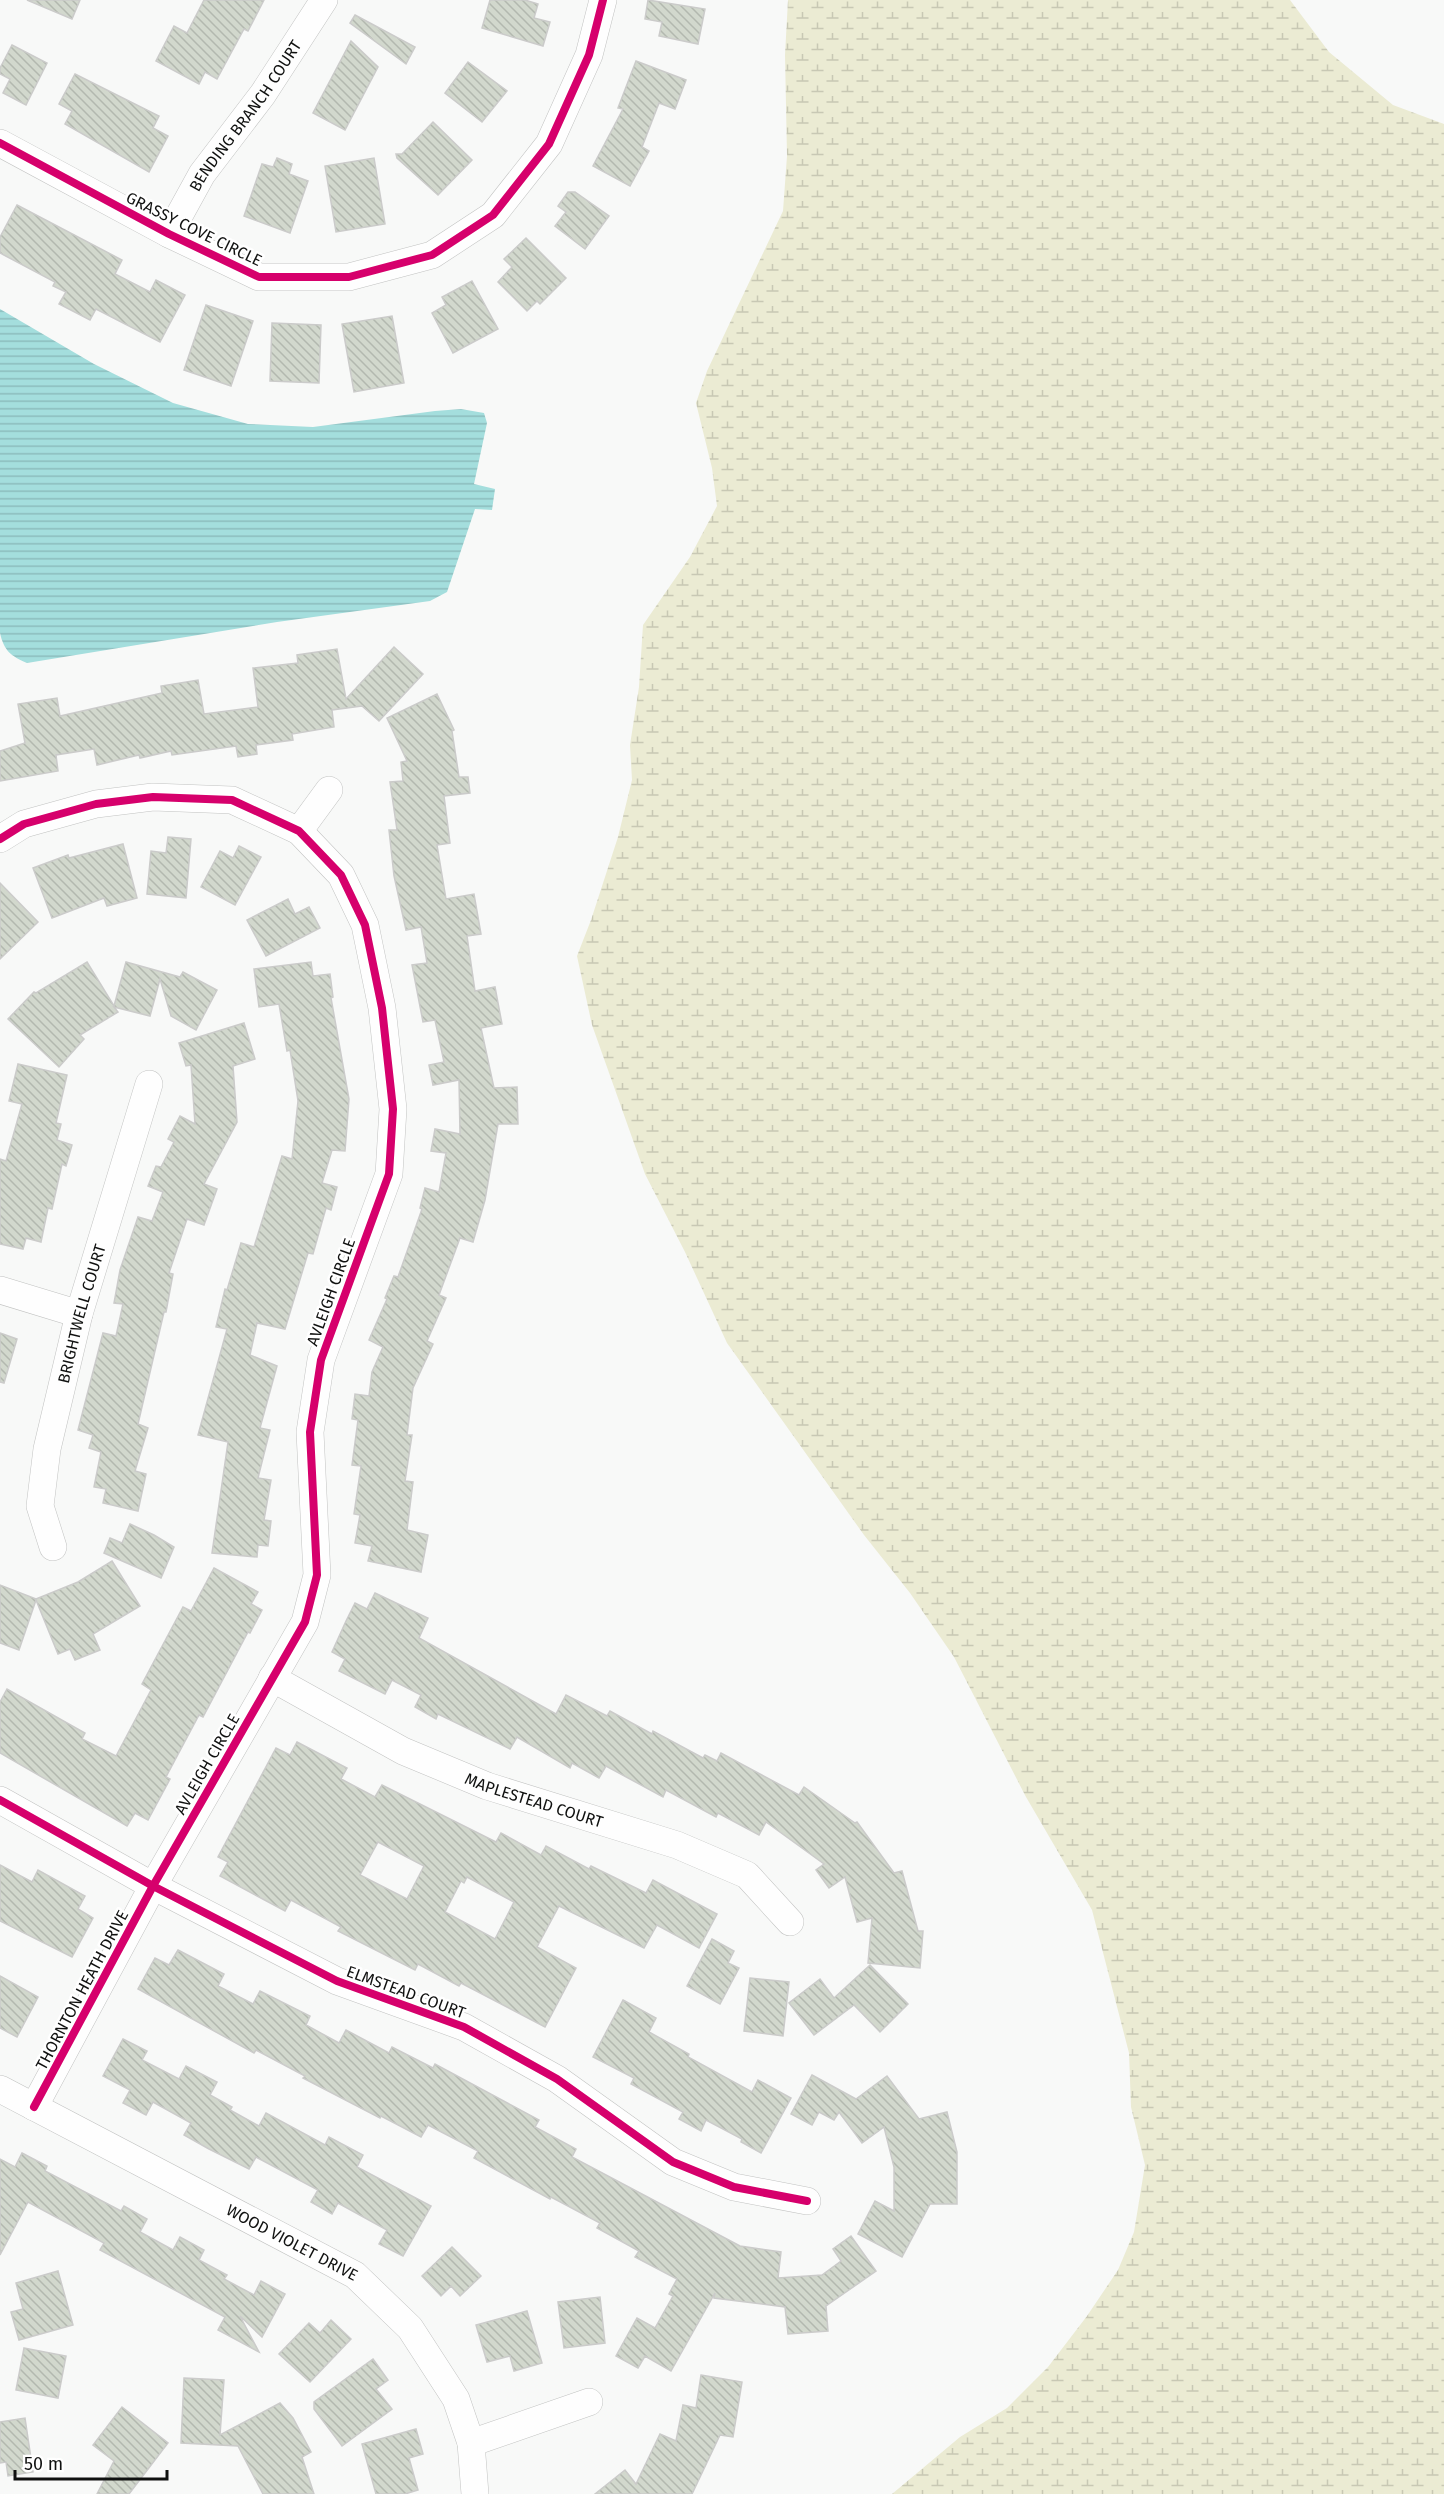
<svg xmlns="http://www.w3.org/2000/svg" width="1444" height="2494" viewBox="0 0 1444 2494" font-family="'Fira Sans',sans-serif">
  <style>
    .wetland { fill: url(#wetland-marsh) }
    .water { fill: url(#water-rules) }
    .building { fill: url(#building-back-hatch); stroke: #cbcbca; stroke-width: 1.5; fill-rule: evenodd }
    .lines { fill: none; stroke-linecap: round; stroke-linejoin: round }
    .minor-casing { stroke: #c2c3c2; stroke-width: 28 }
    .minor { stroke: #fefefe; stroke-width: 27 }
    .cycleway-casing { stroke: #fff; stroke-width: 11 }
    .cycleway { stroke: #d6006c; stroke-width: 8 }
    .labels { text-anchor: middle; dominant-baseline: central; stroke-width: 5; stroke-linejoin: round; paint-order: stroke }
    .street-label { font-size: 16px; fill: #101110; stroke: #fff }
  </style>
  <defs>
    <pattern id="wetland-marsh" width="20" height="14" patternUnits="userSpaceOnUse" patternTransform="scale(1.5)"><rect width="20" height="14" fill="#ebebd3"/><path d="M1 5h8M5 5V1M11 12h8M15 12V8" fill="none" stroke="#c8c8b4"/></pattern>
    <pattern id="water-rules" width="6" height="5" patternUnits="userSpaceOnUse" patternTransform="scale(1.5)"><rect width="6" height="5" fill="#a4dedd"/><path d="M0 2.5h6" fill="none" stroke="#8cbdbd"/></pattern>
    <pattern id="building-back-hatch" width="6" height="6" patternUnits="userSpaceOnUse" patternTransform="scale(1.5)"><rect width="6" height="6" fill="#d2d8cd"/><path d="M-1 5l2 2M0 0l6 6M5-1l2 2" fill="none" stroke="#b3b8af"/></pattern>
  </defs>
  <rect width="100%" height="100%" fill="#f8f9f8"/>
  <polygon class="wetland" points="788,0 1290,0 1329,52 1393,105 1444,124 1444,2494 892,2494 960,2437 1007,2408 1048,2367 1087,2316 1118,2270 1134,2232 1145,2165 1131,2107 1129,2053 1092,1910 1026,1797 954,1657 910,1593 864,1535 727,1343 685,1252 645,1174 592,1025 577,956 591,920 618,837 632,780 630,745 639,687 643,625 690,557 717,506 712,468 696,403 707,371 783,211 787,156 785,55"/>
  <path class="water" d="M0,309L94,364L173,403L248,424L313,427L435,411L461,409L484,413L487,423L474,484L495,489L492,510L475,509L447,592L430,601L277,622L27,663C11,656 4,651 0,633Z"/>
  <g class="building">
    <polygon points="27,0 80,0 72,19"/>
    <polygon points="204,0 264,0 248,31 244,29 217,79 205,72 199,84 156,61 174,26 187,33"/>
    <polygon points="490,0 525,0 538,4 534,18 550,22 543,46 482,28"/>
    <polygon points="648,0 705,9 698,44 659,36 662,22 645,19"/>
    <polygon points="355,15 415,47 406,64 350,23"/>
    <polygon points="351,41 378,67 345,130 313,113"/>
    <polygon points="12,45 47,63 26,105 3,93 10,79 0,74 0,68"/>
    <polygon points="636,61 686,80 675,109 659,103 642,147 649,151 630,186 593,166 623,109 618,108"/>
    <polygon points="468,62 507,91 482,122 445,93"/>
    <polygon points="75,74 159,116 153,128 168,136 149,172 65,124 72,111 59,104"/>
    <polygon points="433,122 472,160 438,195 397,158 396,154 402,154"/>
    <polygon points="277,158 292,164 289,174 308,181 290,233 244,216 262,164 273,167"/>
    <polygon points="374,158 385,224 336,232 325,166"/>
    <polygon points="568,192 575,192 609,216 585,249 555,226 566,212 558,206"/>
    <polygon points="17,205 122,260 115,274 150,292 156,280 185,295 160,342 96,309 90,320 59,304 66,292 53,286 55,282 0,253 0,237"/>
    <polygon points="526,238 566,278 540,304 537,301 527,311 498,282 512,267 504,259"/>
    <polygon points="472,281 498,329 453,353 432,313 446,305 442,297"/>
    <polygon points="206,305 253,321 231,386 184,370"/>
    <polygon points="392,316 404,383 354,392 342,324"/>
    <polygon points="272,323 321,325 319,383 270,381"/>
    <polygon points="394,647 423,674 379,721 362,706 332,710 334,727 292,734 293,740 256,745 257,754 238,757 236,746 172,755 171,751 140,758 139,755 97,765 94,749 56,755 58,771 0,781 0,751 25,743 18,704 57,698 60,716 162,693 161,686 198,680 204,714 258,707 253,668 298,663 297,655 337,649 346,699"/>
    <polygon points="437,694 454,730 452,731 459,777 468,777 470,793 444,796 450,843 437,845 446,899 474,894 481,934 467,936 475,991 495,987 502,1024 481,1028 494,1088 517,1087 518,1124 498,1124 485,1200 473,1242 460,1238 439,1295 446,1298 427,1341 433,1344 413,1388 407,1435 412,1435 405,1481 413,1482 407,1530 428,1535 421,1572 368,1561 372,1546 355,1543 360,1515 354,1514 361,1466 352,1465 358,1420 352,1419 355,1394 369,1396 372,1372 383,1347 369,1340 387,1299 385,1298 394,1276 398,1277 422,1209 420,1208 425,1188 439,1192 446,1153 431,1151 435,1129 460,1134 459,1080 433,1085 429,1065 444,1062 435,1020 423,1022 412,965 427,963 421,927 406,930 394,876 389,830 397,830 390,782 403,781 401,762 407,761 387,718"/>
    <polygon points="168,837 191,839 186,898 147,894 151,851 166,853"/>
    <polygon points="123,844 137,898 107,906 104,898 52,918 33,868 68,855 69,858"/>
    <polygon points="239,846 261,857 235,905 201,887 220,851 233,858"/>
    <polygon points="0,883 38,922 0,959"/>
    <polygon points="288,899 295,914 309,907 320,928 266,956 247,920"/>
    <polygon points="87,962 114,1006 126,962 180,977 183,972 217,990 196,1030 171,1016 160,979 150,1016 114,1007 118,1012 80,1035 84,1039 59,1067 8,1019 34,992 36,993"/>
    <polygon points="311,962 313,976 330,974 333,997 331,998 349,1099 345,1151 332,1150 322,1183 337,1187 331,1210 326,1208 313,1254 308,1253 285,1329 257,1323 250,1355 277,1366 260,1428 270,1430 258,1478 271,1480 264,1520 271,1521 268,1546 258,1545 257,1557 212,1553 228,1442 198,1435 227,1329 216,1327 225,1289 227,1290 241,1243 254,1247 282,1156 292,1159 298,1101 290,1050 287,1051 279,1004 259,1007 254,969"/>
    <polygon points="244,1023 255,1059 233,1066 237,1122 204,1184 217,1189 204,1225 187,1219 169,1273 173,1274 166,1312 164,1312 138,1424 148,1428 135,1471 146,1474 138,1511 103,1503 106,1489 94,1487 101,1452 89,1448 93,1435 78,1430 103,1333 116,1336 123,1304 114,1303 120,1270 138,1217 152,1221 163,1192 148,1186 156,1166 161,1167 174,1142 168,1139 180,1116 195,1124 191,1065 186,1066 179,1043"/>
    <polygon points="18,1064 67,1075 56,1123 61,1124 57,1140 72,1145 66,1166 62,1164 52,1209 48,1208 41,1242 26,1238 23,1249 0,1244 0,1159 6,1161 22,1104 9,1101"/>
    <polygon points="0,1333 17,1339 4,1383 0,1382"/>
    <polygon points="130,1524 154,1535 174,1547 161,1578 104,1553 110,1538 122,1543"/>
    <polygon points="112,1561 140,1606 93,1634 100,1650 75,1660 70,1649 58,1654 36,1600 19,1650 0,1643 0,1585 36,1599 78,1582"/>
    <polygon points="214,1568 258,1592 251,1604 262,1610 250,1633 248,1632 203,1717 199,1715 166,1777 170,1779 148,1820 135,1813 127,1826 0,1753 0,1702 7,1689 85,1733 82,1739 116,1756 151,1690 142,1684 183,1607 191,1611"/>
    <polygon points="375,1593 428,1618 419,1638 556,1714 566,1695 607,1716 610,1711 652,1734 653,1731 703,1758 705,1755 717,1761 721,1753 799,1795 804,1787 855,1823 857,1822 894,1873 902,1871 918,1931 923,1931 920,1968 868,1963 872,1918 857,1922 845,1877 829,1888 816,1870 824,1864 766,1822 759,1835 718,1813 716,1817 666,1790 663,1797 606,1766 599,1778 572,1763 570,1768 517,1737 510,1749 438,1714 436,1719 415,1707 421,1695 392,1680 385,1694 339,1671 345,1659 332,1652 346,1621 355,1603 367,1609"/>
    <path d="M297,1742L347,1768L341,1779L375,1797L382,1785L496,1842L501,1833L541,1855L546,1846L589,1869L591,1866L646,1893L653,1880L717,1914L699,1948L657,1925L644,1948L559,1906L537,1947L576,1968L545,2027L461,1983L459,1986L418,1964L415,1970L338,1931L341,1927L291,1900L285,1911L220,1876L228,1862L218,1857L276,1748L290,1755ZM378,1842L424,1866L407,1899L360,1875ZM467,1877L514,1902L495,1939L445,1912L461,1881L464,1883Z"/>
    <polygon points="0,1865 32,1882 38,1870 85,1896 78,1909 93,1918 72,1957 0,1921"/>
    <polygon points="712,1939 734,1951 728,1963 739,1968 720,2004 687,1986"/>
    <polygon points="178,1950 224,1974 218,1986 253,2004 260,1991 310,2016 306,2025 339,2043 346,2030 389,2053 392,2047 433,2068 435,2064 539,2120 535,2127 576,2149 572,2157 740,2246 781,2252 778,2278 822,2275 841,2261 833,2249 851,2236 876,2271 826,2306 828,2331 788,2334 785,2307 714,2298 715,2293 671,2371 645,2356 638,2368 616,2356 637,2318 655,2328 673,2296 669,2294 677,2279 635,2257 639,2251 597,2228 600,2223 551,2197 550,2199 474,2158 478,2151 428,2125 421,2137 381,2116 380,2118 303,2078 305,2076 256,2050 254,2053 138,1989 155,1958 169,1965"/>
    <polygon points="870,1965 908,2004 880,2032 854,2005 814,2035 789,2003 820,1979 834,1998"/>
    <polygon points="0,1976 38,1997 17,2037 0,2028"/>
    <polygon points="750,1978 789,1982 783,2036 744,2031"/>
    <polygon points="623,2000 656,2018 649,2032 689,2054 688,2057 752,2092 758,2080 791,2098 761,2153 741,2142 742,2139 706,2120 701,2131 679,2119 683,2112 631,2084 634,2078 593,2057"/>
    <polygon points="123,2039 147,2051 142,2060 179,2079 186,2066 217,2082 210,2095 232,2107 230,2110 259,2126 266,2113 325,2145 329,2137 363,2155 357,2167 431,2206 403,2256 379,2244 387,2230 338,2203 332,2214 311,2202 318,2190 256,2157 249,2169 209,2149 184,2135 191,2123 153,2102 146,2115 123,2103 130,2090 103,2076"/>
    <polygon points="812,2075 856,2099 887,2076 919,2119 947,2112 957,2152 957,2204 930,2204 902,2257 858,2234 875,2201 894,2211 894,2167 884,2127 862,2143 839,2112 834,2120 819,2112 812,2125 791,2114"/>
    <polygon points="22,2153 47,2166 45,2171 121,2211 124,2206 147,2219 140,2232 173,2250 180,2237 204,2250 199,2260 227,2275 224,2279 254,2295 261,2281 285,2294 262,2337 240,2316 259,2352 218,2330 225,2317 100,2250 104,2243 28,2202 0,2255 0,2159 15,2167"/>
    <polygon points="452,2247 481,2276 460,2296 451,2286 441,2296 422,2276"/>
    <polygon points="58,2271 73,2325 19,2340 11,2312 23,2309 16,2283"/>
    <polygon points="600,2297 605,2343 564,2348 558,2302"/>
    <polygon points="527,2311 542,2363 514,2371 510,2356 487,2362 476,2325"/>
    <polygon points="331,2320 351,2339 310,2382 279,2354 309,2323 320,2333"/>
    <polygon points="24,2348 66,2356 58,2398 16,2390"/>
    <polygon points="373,2359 388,2380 376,2389 392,2409 342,2446 314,2409 314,2402"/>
    <polygon points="701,2375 742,2382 733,2437 720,2435 692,2494 595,2494 625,2470 636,2484 660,2434 676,2441 683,2405 696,2408"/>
    <polygon points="184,2378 224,2380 220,2435 280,2403 293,2418 311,2452 302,2457 314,2494 263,2494 238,2446 181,2443"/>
    <polygon points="122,2407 168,2443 129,2494 97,2494 114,2461 93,2445"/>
    <polygon points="25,2418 33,2472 8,2476 6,2462 0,2463 0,2422"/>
    <polygon points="416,2429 423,2454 409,2458 418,2490 405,2494 376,2494 362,2444"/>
  </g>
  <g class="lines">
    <g class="minor-casing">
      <g id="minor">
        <polyline points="0,143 169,234 259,277 349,277 432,255 493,215 549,144 589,55 603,0"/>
        <path id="s1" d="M169,234L202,174L263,94L324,0"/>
        <polyline points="299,831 329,790"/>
        <polyline points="0,839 24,824 96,804 153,797 232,800 299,831 341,875 365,925 382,1008 393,1109 389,1174 321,1360 310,1432 317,1575 305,1622 153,1886 34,2107"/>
        <polyline points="0,1290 79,1314"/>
        <path id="s2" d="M53,1547L40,1506L47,1449L79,1314L149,1084"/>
        <path id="s3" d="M272,1678L403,1751L487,1786L677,1845L747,1875L790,1922"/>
        <polyline points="0,1800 153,1886 337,1981 464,2027 557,2079 673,2162 734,2187 807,2201"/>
        <path id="s4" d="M0,2089L355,2275L410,2328L456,2399L471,2443L475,2494"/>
        <polyline points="471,2443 589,2402"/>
      </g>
    </g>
    <use href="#minor" class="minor"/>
    <g class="cycleway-casing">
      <g id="cycleway">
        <polyline points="0,143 169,234 259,277 349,277 432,255 493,215 549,144 589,55 603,0"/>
        <polyline points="0,839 24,824 96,804 153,797 232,800 299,831 341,875 365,925 382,1008 393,1109 389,1174 321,1360 310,1432 317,1575 305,1622 153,1886 34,2107"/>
        <polyline points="0,1800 153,1886 337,1981 464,2027 557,2079 673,2162 734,2187 807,2201"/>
      </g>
    </g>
    <use href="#cycleway" class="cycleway"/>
  </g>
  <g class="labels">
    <g class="street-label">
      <text stroke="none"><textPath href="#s1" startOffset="141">BENDING BRANCH COURT</textPath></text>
      <text transform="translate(194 229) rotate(26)">GRASSY COVE CIRCLE</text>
      <text transform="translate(331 1292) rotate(-70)">AVLEIGH CIRCLE</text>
      <text stroke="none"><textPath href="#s2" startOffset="240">BRIGHTWELL COURT</textPath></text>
      <text transform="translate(207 1764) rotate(-60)">AVLEIGH CIRCLE</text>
      <text stroke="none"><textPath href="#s3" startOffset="290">MAPLESTEAD COURT</textPath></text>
      <text transform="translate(82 1990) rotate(-62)">THORNTON HEATH DRIVE</text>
      <text transform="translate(406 1992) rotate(20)">ELMSTEAD COURT</text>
      <text stroke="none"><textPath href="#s4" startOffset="330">WOOD VIOLET DRIVE</textPath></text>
    </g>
  </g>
  <path d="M15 2470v9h152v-9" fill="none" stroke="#101110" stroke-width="3"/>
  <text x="24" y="2470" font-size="18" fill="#101110" stroke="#ffffff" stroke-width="4.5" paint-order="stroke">50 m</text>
</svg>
